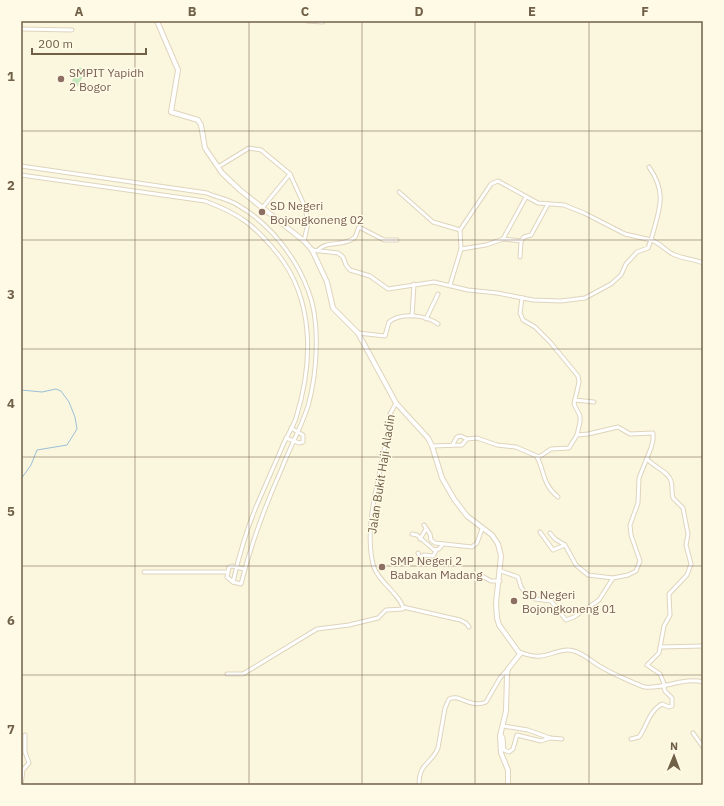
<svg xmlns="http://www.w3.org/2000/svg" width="724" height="806" viewBox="0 0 724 806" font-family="'IBM Plex Sans',sans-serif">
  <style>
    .green { fill: #c6e8bf }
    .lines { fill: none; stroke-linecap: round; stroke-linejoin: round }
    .stream { stroke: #9bbfd5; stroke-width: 1 }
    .minor-casing { stroke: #dfd4bc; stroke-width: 5 }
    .tertiary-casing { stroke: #dfd4bc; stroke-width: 6 }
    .minor { stroke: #fff; stroke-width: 3 }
    .tertiary { stroke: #fff; stroke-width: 4 }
    .grid { fill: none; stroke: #716048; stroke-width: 1; stroke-opacity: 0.55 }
    .education-dot { fill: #8d6e63; stroke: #fffae5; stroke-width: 1.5 }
    .labels { text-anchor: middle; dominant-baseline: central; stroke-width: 3; stroke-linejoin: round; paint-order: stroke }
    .education-label { font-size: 12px; fill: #785e54; stroke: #fffae5; text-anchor: start }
    .street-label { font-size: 12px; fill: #716048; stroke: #fffae5 }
    .neatline { fill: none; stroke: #716048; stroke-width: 1.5 }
    .grid-label { font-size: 13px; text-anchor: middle; font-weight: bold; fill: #716048 }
  </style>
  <rect width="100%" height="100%" fill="#fbf7df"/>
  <polygon class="green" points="79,67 86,70 78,86 71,83"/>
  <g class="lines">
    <polyline class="stream" points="21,390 42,392 56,389 61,391 69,402 75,417 77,429 67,445 37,450 31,465 21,479"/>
    <g class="minor-casing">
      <g id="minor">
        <polyline points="307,21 323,22"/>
        <polyline points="21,29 72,30"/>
        <path d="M21,166L207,193C216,197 227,199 236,204C268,222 295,255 308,290C321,322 317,374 308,406C301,428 290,447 282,468C265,506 251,544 241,584L233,582L227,577L229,567L232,566L244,569"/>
        <polyline points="218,167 249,148 261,150 290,174 305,207 308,223 304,241"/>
        <path d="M21,175L205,201C240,214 254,225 277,253C315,300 313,363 296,418C293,427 287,436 283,445C274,466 265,486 256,507C246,531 239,556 233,582"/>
        <polyline points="399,192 433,222 460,230"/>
        <polyline points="263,207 290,174"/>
        <polyline points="503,239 521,241 520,257"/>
        <polyline points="521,241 524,237 531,235 548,204"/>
        <polyline points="461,249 486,245 503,239 526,197"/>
        <path d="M312,250L338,253L343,257L346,265L350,270L370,276L388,289L434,282L468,290L497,293L533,300L561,301L585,298L611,284L621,275L626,264L637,252L648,248L651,240C661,243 666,252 675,255C685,259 694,259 703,263"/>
        <path d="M317,251C326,240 343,247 354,238C357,236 357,230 359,227L384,240H397"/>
        <path d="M450,285L461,249L460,230L491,184L498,181L538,203L564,205L584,213L625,234L651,240C659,210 668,194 649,167"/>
        <polyline points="412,316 414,284"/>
        <polyline points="426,319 438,294"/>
        <path d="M358,333L385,336L389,322C401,312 426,315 438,324"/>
        <polyline points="575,400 594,402"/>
        <polyline points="286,438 299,443 303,442 303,435 291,428"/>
        <polyline points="453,444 457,437 461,436 467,439 477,438 497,445 516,447 539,457 551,449 569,448 577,435 580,422 580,416 574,404 579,382 578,376 550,342 535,327 523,320 520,313 522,298"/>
        <polyline points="432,446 462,445 467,439"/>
        <path d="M537,457C545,472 542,484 558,497"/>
        <path d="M647,459C654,467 669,472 671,481C673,487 671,492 673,498L683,508L688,534L686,545L691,564L687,575L669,594L670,615L664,626L659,653L647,665L660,674L665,686"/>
        <polyline points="424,525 430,534 431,540 435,543 472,547 477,543 482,529"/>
        <polyline points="540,532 553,550 565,545"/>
        <polyline points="550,533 555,539 565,545 576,565 588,575 613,578 628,575 636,571 640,561 631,535 630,525 638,503 639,478 651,448 653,440 653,433 630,434 618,427 588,434 577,435"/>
        <polyline points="412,534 417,535 434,550 439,549 443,544"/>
        <polyline points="420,539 426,529"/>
        <polyline points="418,553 420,557 424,555 433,556 436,551"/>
        <polyline points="501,571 518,577 521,587 526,594 535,599 551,601 566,620 574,617 599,600 613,578"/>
        <polyline points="144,572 227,572"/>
        <polyline points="482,576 491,581 500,581"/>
        <polyline points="403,607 460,620 466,623 469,627"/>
        <polyline points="660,647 703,646"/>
        <path d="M520,652C547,664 555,646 574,651C585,654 593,663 603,668C609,672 640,686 645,687C664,689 685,677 703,682"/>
        <path d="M227,674H243L317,629L349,625L378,618L386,610L403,609C403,597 376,580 373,564C362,519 386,461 390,414L396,403"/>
        <polyline points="503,726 528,730 550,738 562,739"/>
        <polyline points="693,733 703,747"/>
        <polyline points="501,734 503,738 504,750 509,752 513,749 517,735 541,741 550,738"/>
        <path d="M631,739L639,737C647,726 649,711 662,704L669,707L672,706V698L665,691L663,685"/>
        <polyline points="21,785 23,770 29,763 25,752 25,735"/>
        <path d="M419,785C419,762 431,765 438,748L445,708L449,699C458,693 471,709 486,702L500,678L508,669"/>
      </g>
    </g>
    <g class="tertiary-casing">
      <polyline id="tertiary" points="157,21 178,70 171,112 198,120 201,125 205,148 222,173 240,190 304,241 312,250 327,282 333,308 358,333 396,403 428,438 432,446 442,478 454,499 467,516 492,535 498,544 501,556 496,603 497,618 499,625 520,654 508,669 507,675 506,711 500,736 501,753 508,770 508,785"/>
    </g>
    <use href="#minor" class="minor"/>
    <use href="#tertiary" class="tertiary"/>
  </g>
  <path class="grid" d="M135,21V785M249,21V785M362,21V785M475,21V785M589,21V785M21,131H703M21,240H703M21,349H703M21,457H703M21,566H703M21,675H703"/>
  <g class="education-dot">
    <circle cx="61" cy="79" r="4"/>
    <circle cx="262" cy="212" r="4"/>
    <circle cx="382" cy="567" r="4"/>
    <circle cx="514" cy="601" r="4"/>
  </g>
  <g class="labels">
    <g class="education-label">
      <text x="69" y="72">SMPIT Yapidh<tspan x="69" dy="14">2 Bogor</tspan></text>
      <text x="270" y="205">SD Negeri<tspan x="270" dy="14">Bojongkoneng 02</tspan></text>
      <text x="390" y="560">SMP Negeri 2<tspan x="390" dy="14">Babakan Madang</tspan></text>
      <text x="522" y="594">SD Negeri<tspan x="522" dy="14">Bojongkoneng 01</tspan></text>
    </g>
    <g class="street-label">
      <text transform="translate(381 474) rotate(-81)">Jalan Bukit Haji Aladin</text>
    </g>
  </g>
  <rect width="724" height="806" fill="none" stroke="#fffae5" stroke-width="44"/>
  <g transform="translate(674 756) rotate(1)" stroke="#fffae5" stroke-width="3" paint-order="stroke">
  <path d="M0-3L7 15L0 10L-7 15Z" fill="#716048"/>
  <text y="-6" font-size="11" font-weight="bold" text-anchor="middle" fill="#716048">N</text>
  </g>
  <path d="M32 48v6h114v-6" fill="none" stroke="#716048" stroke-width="2"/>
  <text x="38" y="48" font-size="12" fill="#716048" stroke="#fffae5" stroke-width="3" paint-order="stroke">200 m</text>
  <rect x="22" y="22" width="680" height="762" class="neatline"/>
  <g class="grid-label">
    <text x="79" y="16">A</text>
    <text x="192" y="16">B</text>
    <text x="305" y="16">C</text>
    <text x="419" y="16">D</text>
    <text x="532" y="16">E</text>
    <text x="645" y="16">F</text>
    <text x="11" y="81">1</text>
    <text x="11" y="190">2</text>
    <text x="11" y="299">3</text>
    <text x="11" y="408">4</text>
    <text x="11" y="516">5</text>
    <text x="11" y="625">6</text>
    <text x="11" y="734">7</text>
  </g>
</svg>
